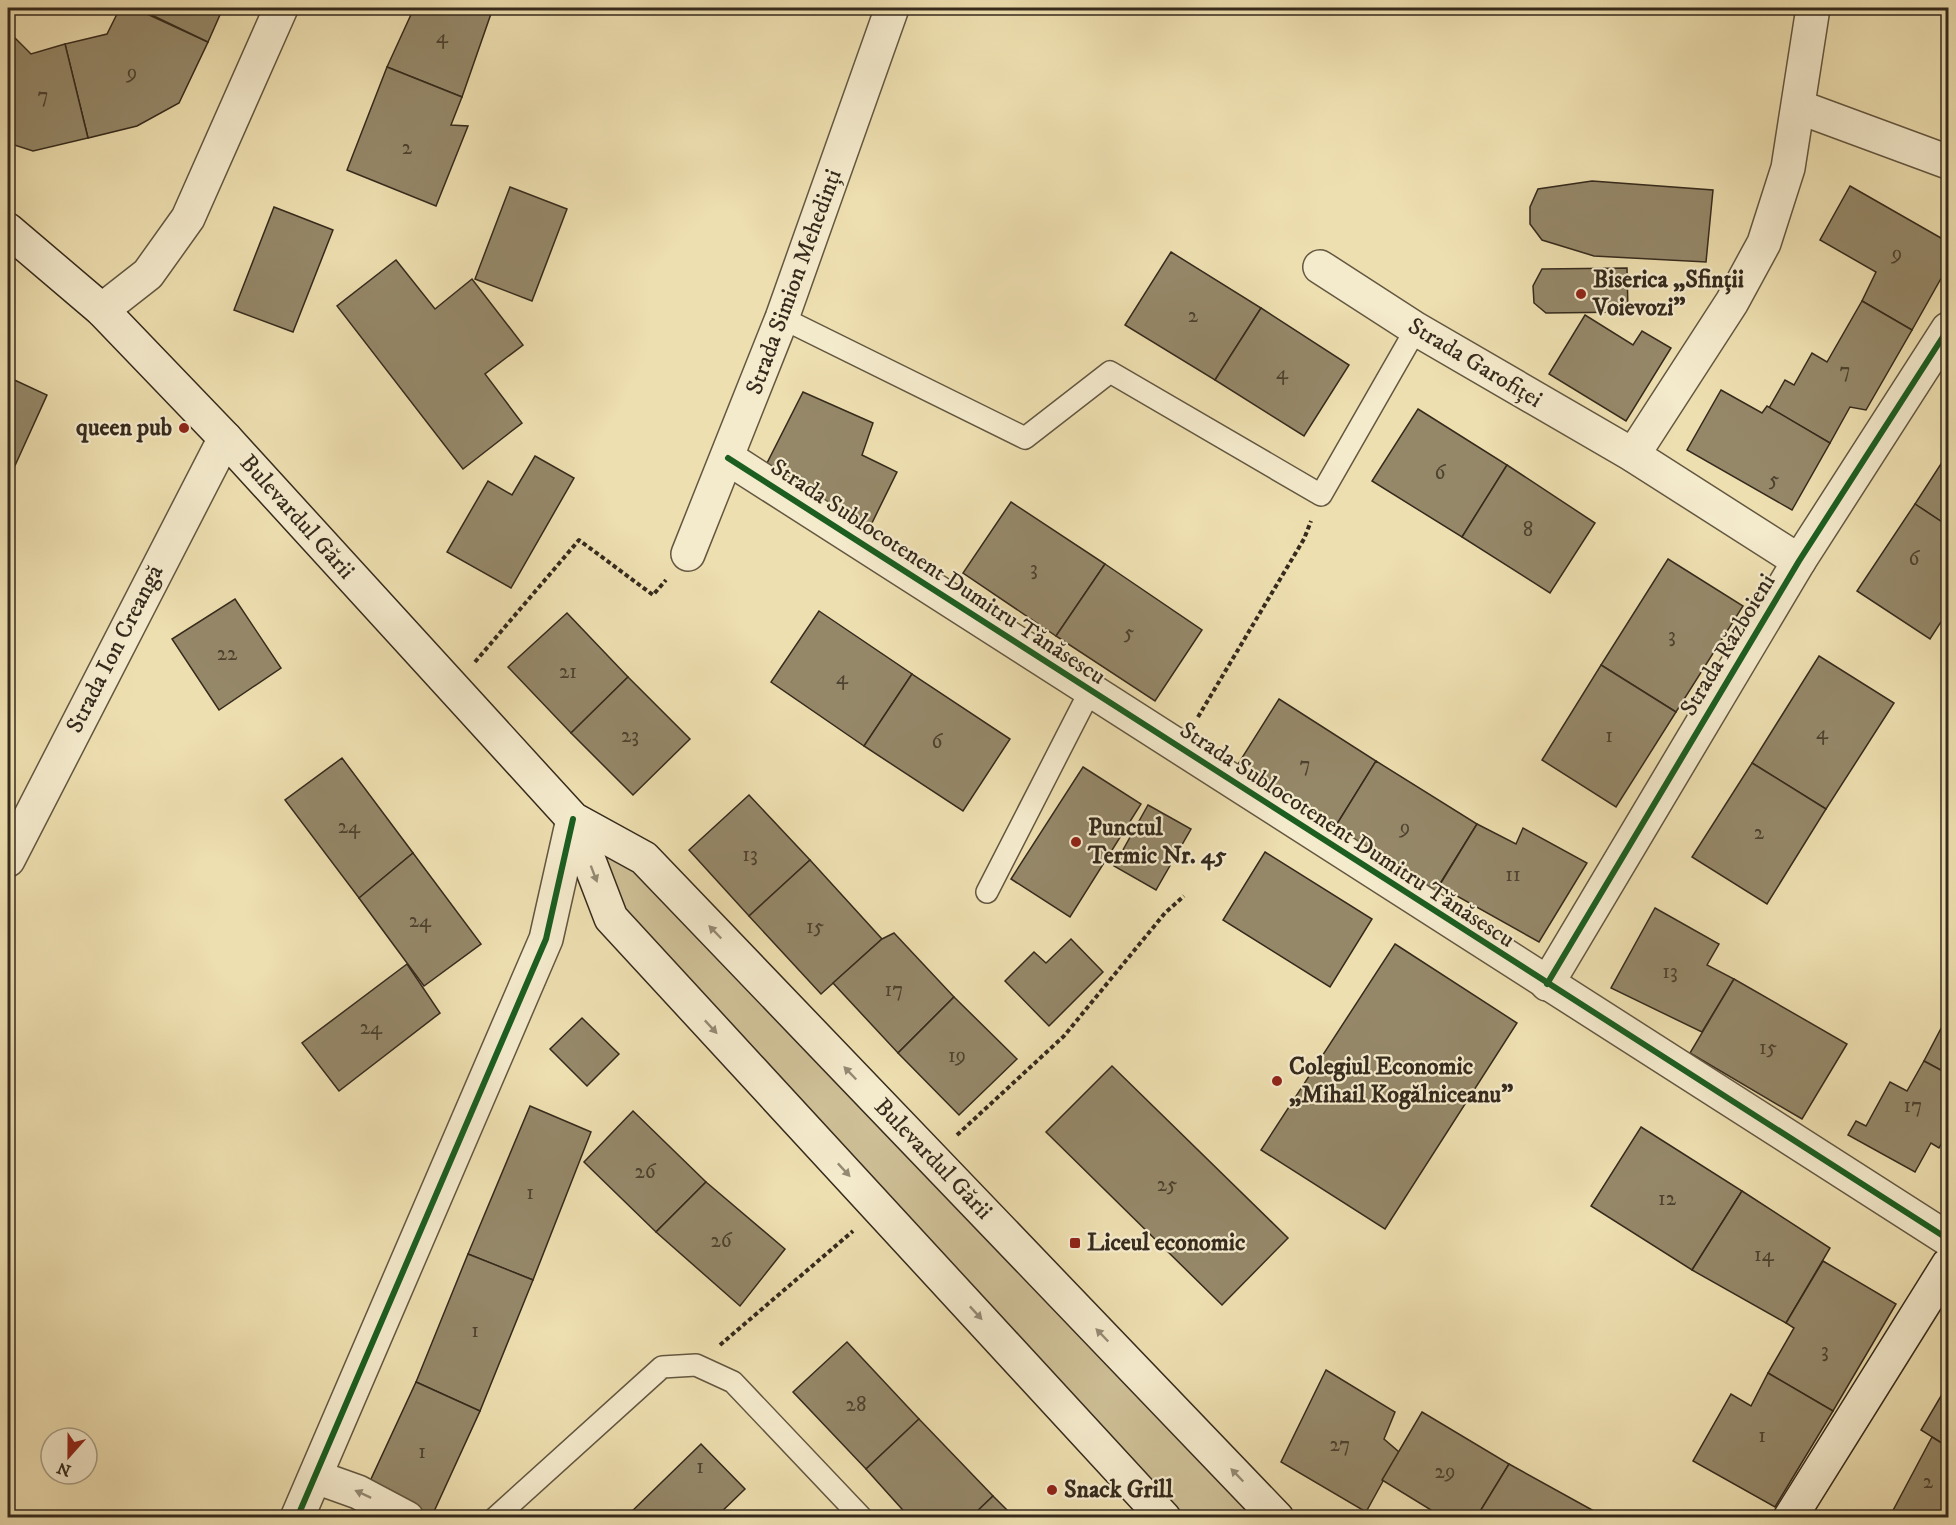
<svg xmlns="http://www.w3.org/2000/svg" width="1956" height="1525" viewBox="0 0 1956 1525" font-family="'IM FELL DW Pica',serif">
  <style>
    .green { fill: #cfc097; stroke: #82755a; stroke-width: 1.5 }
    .building { fill: #958869; stroke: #352a1c; stroke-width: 1.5 }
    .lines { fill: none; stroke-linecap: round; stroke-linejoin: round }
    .lane-casing { stroke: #635741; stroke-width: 24 }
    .street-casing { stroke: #635741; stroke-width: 36 }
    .secondary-casing { stroke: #352a1c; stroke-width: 36 }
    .path { stroke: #352a1c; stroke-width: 4; stroke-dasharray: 4.5 3; stroke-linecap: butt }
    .lane { stroke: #f4eacc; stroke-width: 21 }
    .street { stroke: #f4eacc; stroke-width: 33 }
    .secondary { stroke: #f4eacc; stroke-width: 33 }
    .cycleway-casing { stroke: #f4eacc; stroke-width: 10 }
    .cycleway { stroke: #1b5e20; stroke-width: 6 }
    .oneway { fill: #948a74 }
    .poi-dot { fill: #8f2418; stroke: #f4eacc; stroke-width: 2 }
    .labels { text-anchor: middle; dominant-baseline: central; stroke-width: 4.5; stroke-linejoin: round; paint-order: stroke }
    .number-label { font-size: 21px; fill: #4d422f }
    .poi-label { font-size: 24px; font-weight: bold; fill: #352a1c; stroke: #f4eacc; text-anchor: start }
    .street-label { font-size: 24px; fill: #352a1c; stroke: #f4eacc }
  </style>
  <rect width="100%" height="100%" fill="#eedfb0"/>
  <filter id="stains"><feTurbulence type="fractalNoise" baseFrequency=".00333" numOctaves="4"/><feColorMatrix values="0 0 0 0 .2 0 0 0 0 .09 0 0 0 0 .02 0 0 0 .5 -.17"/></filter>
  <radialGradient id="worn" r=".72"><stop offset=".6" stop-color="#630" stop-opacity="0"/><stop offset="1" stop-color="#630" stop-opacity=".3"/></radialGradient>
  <polygon class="green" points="573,819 644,858 1277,1517 1164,1517 611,918"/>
  <g class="building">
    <polygon points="120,8 134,8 208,42 179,103 137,126 88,138 65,44 107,34"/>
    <polygon points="137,8 223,8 208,42"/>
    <polygon points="414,8 493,8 462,97 387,67"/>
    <polygon points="8,31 31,54 65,44 88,138 33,151 8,143"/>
    <polygon points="387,67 462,97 451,125 468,126 436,206 347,170"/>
    <polygon points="1592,181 1713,190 1706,262 1594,256 1542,240 1530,224 1530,207 1538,189"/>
    <polygon points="1850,186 1948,242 1948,266 1912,330 1862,301 1876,272 1820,240"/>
    <polygon points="510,187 567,209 532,301 475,279"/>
    <polygon points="274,207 333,230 293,332 234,310"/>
    <polygon points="1171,252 1261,308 1215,380 1125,325"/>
    <polygon points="396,260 435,309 472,279 523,345 485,374 522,423 463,469 337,306"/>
    <polygon points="1627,268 1628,312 1546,313 1534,303 1533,286 1542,269"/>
    <polygon points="1862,301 1912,330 1866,410 1850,407 1830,443 1769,408 1785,380 1794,385 1812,353 1827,362"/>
    <polygon points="1261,308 1349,365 1304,436 1215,380"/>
    <polygon points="1585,315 1633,345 1642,331 1671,348 1626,421 1549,374"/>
    <polygon points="8,377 47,395 8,481"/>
    <polygon points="1721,390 1762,413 1767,406 1830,443 1792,510 1687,450"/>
    <polygon points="803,392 873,423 862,455 897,472 870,527 762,473"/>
    <polygon points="1418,409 1507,465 1462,537 1372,481"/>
    <polygon points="1948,453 1948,526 1915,504"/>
    <polygon points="535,456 574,478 511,588 447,552 488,481 512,495"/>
    <polygon points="1507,465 1595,523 1550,593 1462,537"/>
    <polygon points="1011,502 1105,564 1056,636 963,573"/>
    <polygon points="1915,504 1948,526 1948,611 1930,639 1857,591"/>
    <polygon points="1668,559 1743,606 1676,712 1601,665"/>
    <polygon points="1105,564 1202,630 1155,701 1056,636"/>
    <polygon points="235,599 281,668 219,710 172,639"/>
    <polygon points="819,611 912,674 864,746 771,682"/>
    <polygon points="567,613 628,677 571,733 508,667"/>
    <polygon points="1819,656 1894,703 1826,809 1752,763"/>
    <polygon points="1601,665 1676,712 1616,807 1542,760"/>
    <polygon points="912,674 1010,739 963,811 864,746"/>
    <polygon points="628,677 690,739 633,795 571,733"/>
    <polygon points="1279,699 1376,761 1332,832 1235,769"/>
    <polygon points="342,758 413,853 359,898 285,800"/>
    <polygon points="1376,761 1477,824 1433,895 1332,832"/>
    <polygon points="1752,763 1826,809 1767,904 1692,857"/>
    <polygon points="1083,767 1141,804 1070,917 1011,879"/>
    <polygon points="749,795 810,860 749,916 689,850"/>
    <polygon points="1148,805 1191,829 1156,890 1114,866"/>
    <polygon points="1477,824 1516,844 1523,828 1587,863 1539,942 1439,886"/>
    <polygon points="1265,852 1372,919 1330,987 1223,920"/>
    <polygon points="413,853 481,944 424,986 359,898"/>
    <polygon points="810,860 882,939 821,994 749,916"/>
    <polygon points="1655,908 1719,944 1707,965 1734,979 1702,1032 1611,988"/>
    <polygon points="894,933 954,997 898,1053 833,983 882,939"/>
    <polygon points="1071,939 1103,972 1049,1026 1005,981 1034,952 1046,963"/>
    <polygon points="1395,944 1517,1023 1385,1229 1261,1150"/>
    <polygon points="407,964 440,1013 339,1091 302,1043"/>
    <polygon points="1734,979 1847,1044 1802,1119 1690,1053"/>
    <polygon points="954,997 1017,1059 959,1115 898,1053"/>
    <polygon points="1948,1015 1948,1074 1924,1061"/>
    <polygon points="582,1018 619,1054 587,1086 550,1049"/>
    <polygon points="1924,1061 1948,1074 1948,1131 1939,1148 1931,1143 1915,1172 1848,1135 1856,1121 1866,1126 1890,1082 1907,1091"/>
    <polygon points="1112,1066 1288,1238 1222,1305 1046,1132"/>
    <polygon points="530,1106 591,1132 533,1280 468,1254"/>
    <polygon points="633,1111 706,1182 656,1232 584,1162"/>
    <polygon points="1641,1127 1742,1191 1692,1270 1591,1206"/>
    <polygon points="706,1182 785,1249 740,1306 656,1232"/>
    <polygon points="1742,1191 1830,1248 1786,1323 1692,1270"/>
    <polygon points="468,1254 533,1280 480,1411 416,1382"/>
    <polygon points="1823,1261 1896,1304 1833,1411 1768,1373 1794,1328 1786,1323"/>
    <polygon points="847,1342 919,1419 866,1469 793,1392"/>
    <polygon points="1326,1370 1395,1412 1384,1439 1399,1452 1366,1512 1281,1462"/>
    <polygon points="1768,1373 1833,1411 1775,1507 1693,1461 1731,1394 1751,1406"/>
    <polygon points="416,1382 480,1411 431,1518 421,1518 365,1492"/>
    <polygon points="1948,1384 1948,1447 1921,1430"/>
    <polygon points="1422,1412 1509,1464 1476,1518 1444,1518 1382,1480"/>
    <polygon points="919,1419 993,1496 970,1518 910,1518 866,1469"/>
    <polygon points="1932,1437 1948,1447 1948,1518 1889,1518"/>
    <polygon points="701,1444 745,1489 715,1518 625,1518"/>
    <polygon points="1509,1464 1603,1516 1603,1518 1476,1518"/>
    <polygon points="993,1496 1015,1518 970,1518"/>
  </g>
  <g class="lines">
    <g class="lane-casing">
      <g id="lane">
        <polyline points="782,318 1025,438 1110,372 1321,495 1416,329"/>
        <polyline points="987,892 1090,691"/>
        <polyline points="495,1518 662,1367 696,1365 733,1382 862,1518"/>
      </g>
    </g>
    <g class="street-casing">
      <g id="street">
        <polyline points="1799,107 1948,162"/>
        <polyline points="1320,267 1416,329 1633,455 1799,561"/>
        <polyline points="102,310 148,274 188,218 281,8"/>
        <polyline points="1633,455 1732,302 1764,243 1788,168 1813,8"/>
        <polyline points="728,458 1948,1239"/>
        <polyline points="688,554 782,318 892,8"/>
        <polyline points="8,860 225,438"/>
        <polyline points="1547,984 1799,561 1948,329"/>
        <polyline points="316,1477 358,1492 407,1518"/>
        <polyline points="297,1518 546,939 573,819"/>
      </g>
    </g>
    <g class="secondary-casing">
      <g id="secondary">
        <polyline points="8,230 102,310 225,438 573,819 644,858 1277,1518"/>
        <polyline points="573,819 611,918 1164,1518"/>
        <polyline points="1790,1518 1948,1265"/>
      </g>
    </g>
    <g class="path">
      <polyline points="475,662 579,540 653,595 666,580"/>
      <polyline points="1198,717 1304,539 1311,521"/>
      <polyline points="957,1135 1064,1036 1165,913 1184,896"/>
      <polyline points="720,1345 853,1231"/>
    </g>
    <use href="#lane" class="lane"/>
    <use href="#street" class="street"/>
    <use href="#secondary" class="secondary"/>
    <g class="cycleway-casing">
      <g id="cycleway">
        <polyline points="728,458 1948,1239"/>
        <polyline points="1547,984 1799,561 1948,329"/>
        <polyline points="297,1518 546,939 573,819"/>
      </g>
    </g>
    <use href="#cycleway" class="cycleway"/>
  </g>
  <defs><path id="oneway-solid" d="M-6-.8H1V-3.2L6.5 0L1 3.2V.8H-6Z" transform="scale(1.5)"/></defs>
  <g class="oneway">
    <use href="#oneway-solid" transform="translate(594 874) rotate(69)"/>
    <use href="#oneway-solid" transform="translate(715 932) rotate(-134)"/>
    <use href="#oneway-solid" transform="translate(711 1027) rotate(47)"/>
    <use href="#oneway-solid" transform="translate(850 1073) rotate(-134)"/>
    <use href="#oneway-solid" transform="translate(844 1170) rotate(47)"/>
    <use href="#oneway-solid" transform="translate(976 1313) rotate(47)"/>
    <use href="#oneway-solid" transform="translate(1102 1335) rotate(-134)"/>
    <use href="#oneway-solid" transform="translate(1237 1475) rotate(-134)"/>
    <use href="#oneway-solid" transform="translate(363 1494) rotate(-155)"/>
  </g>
  <g class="poi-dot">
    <circle cx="1581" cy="294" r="6"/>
    <circle cx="184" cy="428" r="6"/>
    <circle cx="1076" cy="842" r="6"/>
    <circle cx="1277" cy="1081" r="6"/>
    <rect x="1069" y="1237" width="12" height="12" rx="3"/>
    <circle cx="1052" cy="1490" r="6"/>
  </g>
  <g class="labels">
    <g class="number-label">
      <text x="442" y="37">4</text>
      <text x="132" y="73">9</text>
      <text x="43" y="96">7</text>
      <text x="407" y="148">2</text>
      <text x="1897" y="254">9</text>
      <text x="1193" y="316">2</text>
      <text x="1845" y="371">7</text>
      <text x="1282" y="373">4</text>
      <text x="1440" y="473">6</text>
      <text x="1774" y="480">5</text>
      <text x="1528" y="530">8</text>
      <text x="1914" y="559">6</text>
      <text x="1034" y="569">3</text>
      <text x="1129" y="633">5</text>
      <text x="1672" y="636">3</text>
      <text x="227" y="654">22</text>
      <text x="568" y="672">21</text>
      <text x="842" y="678">4</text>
      <text x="1822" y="733">4</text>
      <text x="630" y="736">23</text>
      <text x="1609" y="736">1</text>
      <text x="937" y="742">6</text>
      <text x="1305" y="765">7</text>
      <text x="349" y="827">24</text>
      <text x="1405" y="828">9</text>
      <text x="1759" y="833">2</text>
      <text x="750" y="855">13</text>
      <text x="1513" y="875">11</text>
      <text x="420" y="921">24</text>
      <text x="815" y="927">15</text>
      <text x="1670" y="972">13</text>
      <text x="894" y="990">17</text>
      <text x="371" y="1028">24</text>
      <text x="1768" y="1048">15</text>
      <text x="957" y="1056">19</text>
      <text x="1913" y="1106">17</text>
      <text x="645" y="1172">26</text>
      <text x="1167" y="1185">25</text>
      <text x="530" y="1193">1</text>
      <text x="1667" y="1199">12</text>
      <text x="721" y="1241">26</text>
      <text x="1764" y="1255">14</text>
      <text x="475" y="1331">1</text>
      <text x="1825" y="1351">3</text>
      <text x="856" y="1405">28</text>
      <text x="1762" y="1436">1</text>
      <text x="1340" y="1445">27</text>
      <text x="422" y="1452">1</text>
      <text x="700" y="1467">1</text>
      <text x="1445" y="1472">29</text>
      <text x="1928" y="1482">2</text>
    </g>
    <g class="poi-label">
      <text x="1593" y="280">Biserica „Sfinții<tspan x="1593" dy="28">Voievozi”</tspan></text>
      <text x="172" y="428" text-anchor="end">queen pub</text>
      <text x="1088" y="828">Punctul<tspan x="1088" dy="28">Termic Nr. 45</tspan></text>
      <text x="1289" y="1067">Colegiul Economic<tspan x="1289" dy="28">„Mihail Kogălniceanu"</tspan></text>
      <text x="1087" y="1243">Liceul economic</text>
      <text x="1064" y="1490">Snack Grill</text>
    </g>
    <g class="street-label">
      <text transform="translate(794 282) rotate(-70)">Strada Simion Mehedinți</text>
      <text transform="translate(1475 363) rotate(31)">Strada Garofiței</text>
      <text transform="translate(297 517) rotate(48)">Bulevardul Gării</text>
      <text transform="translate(938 572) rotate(33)">Strada Sublocotenent Dumitru Tănăsescu</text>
      <text transform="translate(1728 645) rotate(-59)">Strada Războieni</text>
      <text transform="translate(115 649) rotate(-63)">Strada Ion Creangă</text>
      <text transform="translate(1347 835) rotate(33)">Strada Sublocotenent Dumitru Tănăsescu</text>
      <text transform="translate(933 1159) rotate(46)">Bulevardul Gării</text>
    </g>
  </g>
  <rect width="1956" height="1525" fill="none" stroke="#eedfb0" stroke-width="30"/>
  <rect x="9" y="9" width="1938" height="1507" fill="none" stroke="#352a1c" stroke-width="3"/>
  <rect x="15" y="15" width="1926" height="1495" fill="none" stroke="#352a1c" stroke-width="1.5"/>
  <g transform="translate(69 1456) rotate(201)"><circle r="28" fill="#f4eacc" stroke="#a89d86" stroke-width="1.5"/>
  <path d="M0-4.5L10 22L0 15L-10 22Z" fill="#8f2418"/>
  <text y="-9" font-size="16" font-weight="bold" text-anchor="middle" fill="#352a1c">N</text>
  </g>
  <rect width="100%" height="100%" filter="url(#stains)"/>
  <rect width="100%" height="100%" fill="url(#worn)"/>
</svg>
